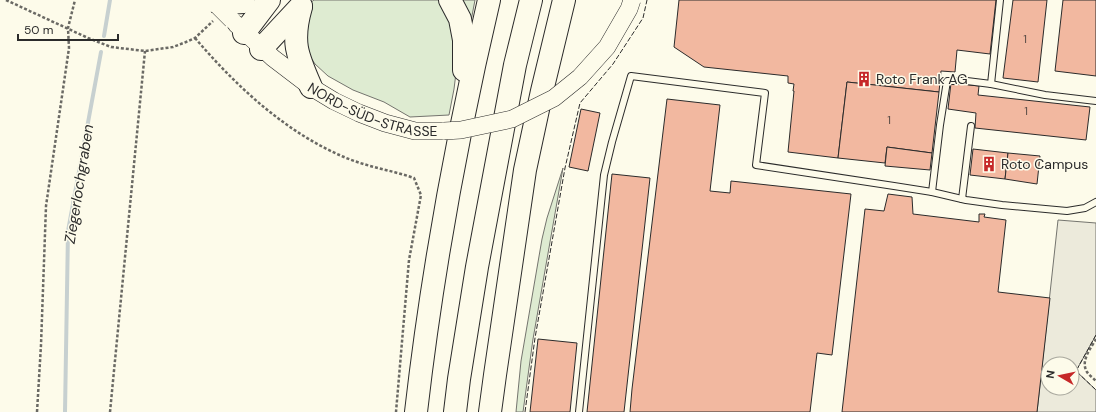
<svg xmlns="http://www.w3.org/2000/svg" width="1096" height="412" viewBox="0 0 1096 412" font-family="'DM Sans',sans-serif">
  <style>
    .green { fill: #deebd1; stroke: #74746e }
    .parking { fill: #eceadb; stroke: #74746e; fill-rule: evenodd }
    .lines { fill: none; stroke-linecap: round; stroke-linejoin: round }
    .stream { stroke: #c7d0d0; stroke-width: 4 }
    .building { fill: #f2b8a0; stroke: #2b2b2b }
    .lane-casing { stroke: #2b2b2b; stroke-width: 8 }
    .secondary-casing { stroke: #2b2b2b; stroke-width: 18 }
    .highway-casing { stroke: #2b2b2b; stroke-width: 24 }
    .path { stroke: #6a6964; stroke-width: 2.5; stroke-dasharray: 3 2; stroke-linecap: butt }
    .lane { stroke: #fdfbea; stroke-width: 6 }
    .secondary { stroke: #fdfbea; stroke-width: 17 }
    .highway { stroke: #fdfbea; stroke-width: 22 }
    .secondary-bridge-casing { stroke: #2b2b2b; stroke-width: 18; stroke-linecap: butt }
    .highway-bridge-casing { stroke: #2b2b2b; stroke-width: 24; stroke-linecap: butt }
    .secondary-bridge { stroke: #fdfbea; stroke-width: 17 }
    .highway-bridge { stroke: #fdfbea; stroke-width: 22 }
    .fence { stroke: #2b2b2b; stroke-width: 1; stroke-dasharray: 5 2; stroke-linecap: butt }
    .labels { text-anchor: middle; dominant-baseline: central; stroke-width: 3; stroke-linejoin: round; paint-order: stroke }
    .number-label { font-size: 12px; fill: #5d4e48 }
    .poi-label { font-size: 14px; fill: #2b2b2b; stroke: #fdfbea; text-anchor: start }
    .street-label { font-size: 14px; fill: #2b2b2b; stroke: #fdfbea }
    .water-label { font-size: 15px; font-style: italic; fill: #2b2b2b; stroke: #fdfbea }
  </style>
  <rect width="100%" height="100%" fill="#fdfbea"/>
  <g class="green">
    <polygon points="314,0 444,0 458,57 454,89 449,115 410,117 384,102 353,90 328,76 315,64 306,50 303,28 310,3"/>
    <polygon points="458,0 475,0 471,21"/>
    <polygon points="563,168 533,339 523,412 516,412 521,361 542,239 547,218"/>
  </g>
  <path class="parking" d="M1058,220L1096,223V335L1076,371L1096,390V412H1037ZM1048,364H1072V388H1048Z"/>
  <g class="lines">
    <g class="stream">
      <polyline points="104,36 110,0"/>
      <polyline points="65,412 68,231 101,52"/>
    </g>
  </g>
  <g class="building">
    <polygon points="679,0 996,0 990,54 957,50 955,72 941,71 939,92 847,82 838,158 788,152 794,91 793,91 794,84 788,83 788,76 704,67 674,47"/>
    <polygon points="1013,0 1047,0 1038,82 1003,78"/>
    <polygon points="1063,0 1096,0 1096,76 1055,71"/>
    <polygon points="847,82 939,92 932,153 887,147 885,163 838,158"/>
    <polygon points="951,83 979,86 978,95 1090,107 1086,140 975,128 976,113 948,109"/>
    <polygon points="667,99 720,105 710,191 730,193 731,181 851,194 832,355 817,353 810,412 630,412 632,389"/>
    <polygon points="581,109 600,113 588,171 569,167"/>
    <polygon points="887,147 932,153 930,170 885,166"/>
    <polygon points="973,149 1008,153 1005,179 970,175"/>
    <polygon points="1008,153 1040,156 1037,184 1005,179"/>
    <polygon points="612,174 650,178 624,412 587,412"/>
    <polygon points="888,194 912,197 913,214 979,222 979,214 985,214 984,217 1006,220 998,292 1050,298 1037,412 842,412 865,209 884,211"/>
    <polygon points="538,339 577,343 570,412 530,412"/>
  </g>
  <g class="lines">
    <g class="lane-casing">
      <g id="lane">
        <polyline points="991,84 1000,0"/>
        <polyline points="932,192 940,125 947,81 967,81 991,84 1045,95 1096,101"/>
        <polyline points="962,199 971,126"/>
        <polyline points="579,412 604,175 612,142 631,76 765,93 756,165 894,186 932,192 966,200 1002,205 1067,211 1085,208 1096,202"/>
      </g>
    </g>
    <g class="secondary-casing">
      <g id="secondary">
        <path id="s1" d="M236,24L273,58L311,87L334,101L359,113L385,123L415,131H444"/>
      </g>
    </g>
    <g class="highway-casing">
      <g id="highway">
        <polyline points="450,0 460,19 464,40 464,70"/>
        <path d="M301,7C291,42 297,55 311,87"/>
        <polyline points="244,33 269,0"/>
        <polyline points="261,49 301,6"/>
        <path d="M416,412C432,273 457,136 489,0"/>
        <polyline points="455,412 459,379 477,267 515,65 531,0"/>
        <polyline points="490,412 495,375 525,170 542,91 564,0"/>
      </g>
    </g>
    <g class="path">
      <polyline points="6,0 88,38 111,47 145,51 173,47 186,42 195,38 213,21"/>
      <path d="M195,38C236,86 285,132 344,157C367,167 391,170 414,178L421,195L409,260L396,412"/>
      <path d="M1096,339C1091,348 1080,361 1087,372C1089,375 1093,378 1096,381"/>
      <polyline points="37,412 41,345 46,206 69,48 68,28 75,0"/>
      <polyline points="110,412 145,51"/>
    </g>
    <use href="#lane" class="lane"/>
    <use href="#secondary" class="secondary"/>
    <use href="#highway" class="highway"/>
    <g class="secondary-bridge-casing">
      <g id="secondary-bridge">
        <polyline points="213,1 232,20"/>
        <polyline points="444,131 461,130 512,119 554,98 580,77 607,47 629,9 632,0"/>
      </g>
    </g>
    <g class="highway-bridge-casing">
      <polyline id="highway-bridge" points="213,1 226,3 244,2"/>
    </g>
    <use href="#secondary-bridge" class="secondary-bridge"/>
    <use href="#highway-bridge" class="highway-bridge"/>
    <g class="fence">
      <polyline points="1096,335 1076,371 1096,390"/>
      <polyline points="525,412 535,338 565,168 580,103 613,64 643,18 647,0"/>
    </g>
  </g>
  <defs>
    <g id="building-bare" transform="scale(1.2)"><path d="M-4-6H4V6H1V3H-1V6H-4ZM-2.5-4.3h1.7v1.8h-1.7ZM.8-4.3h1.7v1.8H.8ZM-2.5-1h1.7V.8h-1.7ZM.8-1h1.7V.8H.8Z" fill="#c62828" stroke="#fdfbea" stroke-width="2.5" paint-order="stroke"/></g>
  </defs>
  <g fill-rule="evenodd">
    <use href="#building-bare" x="864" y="79"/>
    <use href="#building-bare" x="989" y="164"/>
  </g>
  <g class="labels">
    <g class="number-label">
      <text x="1025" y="39">1</text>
      <text x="1026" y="111">1</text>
      <text x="889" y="120">1</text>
    </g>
    <g class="poi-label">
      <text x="876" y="79">Roto Frank AG</text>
      <text x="1001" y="164">Roto Campus</text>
    </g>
    <g class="street-label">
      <text stroke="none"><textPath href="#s1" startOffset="165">NORD-SÜD-STRASSE</textPath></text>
    </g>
    <g class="water-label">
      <text transform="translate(79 184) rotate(-81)">Ziegerlochgraben</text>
    </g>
  </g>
  <g transform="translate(1060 376) rotate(279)"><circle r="19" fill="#fdfbea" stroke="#a9a89e"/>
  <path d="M0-3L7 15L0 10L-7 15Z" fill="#c62828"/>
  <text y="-6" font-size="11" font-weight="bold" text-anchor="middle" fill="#2b2b2b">N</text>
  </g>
  <path d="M18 34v6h100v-6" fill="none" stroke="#2b2b2b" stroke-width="2"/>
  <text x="24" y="34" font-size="12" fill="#2b2b2b" stroke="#fdfbea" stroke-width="3" paint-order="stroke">50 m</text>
</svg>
